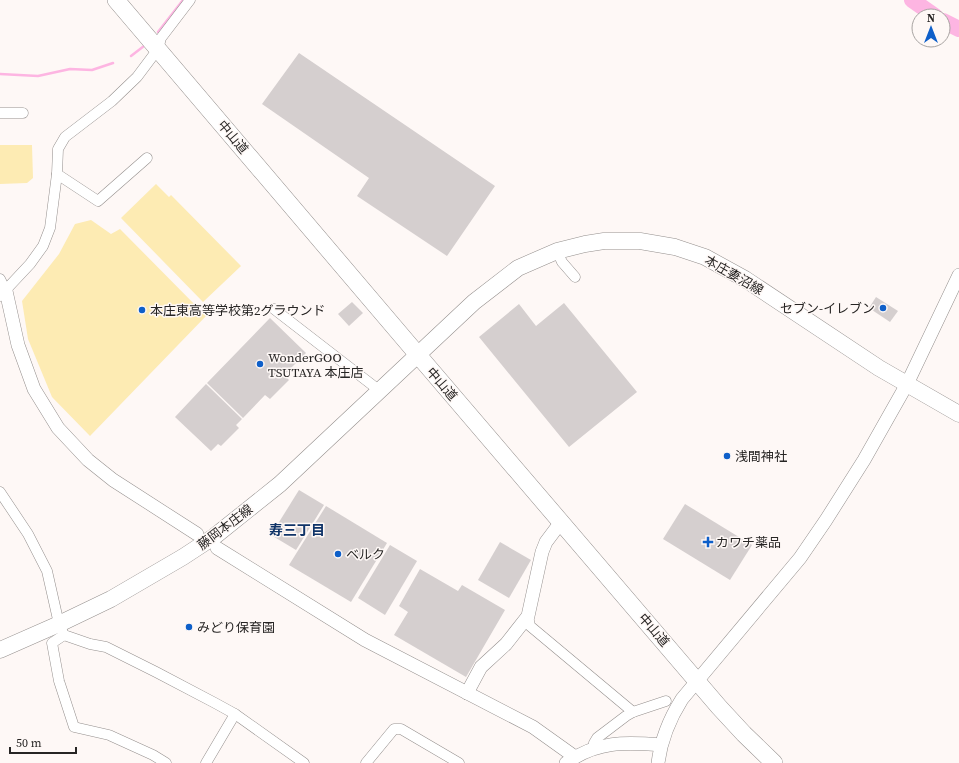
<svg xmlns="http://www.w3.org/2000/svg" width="959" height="763" viewBox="0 0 959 763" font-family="'Source Serif 4','Noto Sans JP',serif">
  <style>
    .green { fill: #fdebb3 }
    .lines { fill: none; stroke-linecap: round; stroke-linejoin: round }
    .stream { stroke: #fdb5e2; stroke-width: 2.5 }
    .river { stroke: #fdb5e2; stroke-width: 16 }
    .building { fill: #d5cfcf }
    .minor-casing { stroke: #948f8d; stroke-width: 11 }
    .tertiary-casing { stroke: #948f8d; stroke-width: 14 }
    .primary-casing { stroke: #948f8d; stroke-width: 17 }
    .trunk-casing { stroke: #948f8d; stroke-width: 18 }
    .minor { stroke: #fff; stroke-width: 10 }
    .tertiary { stroke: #fff; stroke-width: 13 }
    .primary { stroke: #fff; stroke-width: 16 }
    .trunk { stroke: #fff; stroke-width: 17 }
    .poi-dot { fill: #0e5fc9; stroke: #fef8f6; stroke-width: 1.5 }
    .labels { text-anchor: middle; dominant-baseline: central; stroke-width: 3; stroke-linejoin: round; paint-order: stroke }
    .street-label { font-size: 13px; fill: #272524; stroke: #fef8f6 }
    .poi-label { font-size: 13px; fill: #272524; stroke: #fef8f6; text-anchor: start }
    .neighbourhood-label { font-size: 14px; font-weight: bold; fill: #103468; stroke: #fef8f6 }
  </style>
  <rect width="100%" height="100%" fill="#fef8f6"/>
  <g class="green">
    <polygon points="0,145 32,145 33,178 27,183 0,184"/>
    <polygon points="156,184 169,197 171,195 241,266 203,302 121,218"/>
    <polygon points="91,220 111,234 120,229 206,316 90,436 52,397 28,339 22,301 59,254 75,224"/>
  </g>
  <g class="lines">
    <g class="stream">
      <polyline points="158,32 183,0"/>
      <polyline points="131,56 144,46"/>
      <polyline points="0,74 38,76 70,69 92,70 113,63"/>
    </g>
    <g class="river">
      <polyline points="912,0 935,16"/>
      <polyline points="943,21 959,29"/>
    </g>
  </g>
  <g class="building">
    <polygon points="299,53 495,186 447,256 357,196 369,178 262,104"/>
    <polygon points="876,297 898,311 890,322 869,308"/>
    <polygon points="352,302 363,313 349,326 338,314"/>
    <polygon points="564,303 637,392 569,447 479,337 519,304 536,326"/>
    <polygon points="270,318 306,353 284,375 289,380 270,399 265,395 243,418 207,383"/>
    <polygon points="206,384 242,419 236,425 239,428 221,446 218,444 211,451 175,417"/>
    <polygon points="299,490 324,505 296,550 271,535"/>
    <polygon points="685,504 752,545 730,580 663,539"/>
    <polygon points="326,506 387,543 351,602 289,565"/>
    <polygon points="500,542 531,560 509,598 478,580"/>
    <polygon points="390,545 417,561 385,615 358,598"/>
    <polygon points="420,569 458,591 462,585 505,610 466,677 394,635 408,612 399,606"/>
  </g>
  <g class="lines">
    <g class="minor-casing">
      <g id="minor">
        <polyline points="0,113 23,113"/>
        <polyline points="57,174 98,201 147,158"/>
        <polyline points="557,251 562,262 575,277"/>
        <polyline points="0,279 6,291"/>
        <polyline points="0,296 30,264 43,246 50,228 57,174 58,149 65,137 112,101 137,77 158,49 161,38 190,0"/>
        <polyline points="274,309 380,391"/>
        <polyline points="0,492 28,534 47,571 59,624 64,635 90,644 106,647 156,672 215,703 235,714 304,763"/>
        <polyline points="528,616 530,626 633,712"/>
        <polyline points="64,635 52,643 59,681 74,727 109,735 153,755 166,763"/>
        <polyline points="593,748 594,743 597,738 626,716 633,712 666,701"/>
        <polyline points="206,763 235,714"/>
        <polyline points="366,763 394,729 401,729 459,763"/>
      </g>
    </g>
    <g class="tertiary-casing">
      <g id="tertiary">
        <polyline points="6,291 18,345 34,389 58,428 88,460 113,480 197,534"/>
        <polyline points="217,548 365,640 533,727 575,757"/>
        <polyline points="467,693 481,667 506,644 528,616 542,552 546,542 561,522"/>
        <path d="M566,763C597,741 625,742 661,745"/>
        <path d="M658,763C661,740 670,718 682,699L800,558L826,520L864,460L907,384L959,275"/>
      </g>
    </g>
    <g class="primary-casing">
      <polyline id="primary" points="0,650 59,624 111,599 183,557 215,536 280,484 474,302 518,268 557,251 585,244 604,241 640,241 675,247 705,257 745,279 879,368 959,414"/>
    </g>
    <g class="trunk-casing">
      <polyline id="trunk" points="116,0 418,355 719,707 744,734 774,763"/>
    </g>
    <use href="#minor" class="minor"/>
    <use href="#tertiary" class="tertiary"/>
    <use href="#primary" class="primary"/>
    <use href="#trunk" class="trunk"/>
  </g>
  <g class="poi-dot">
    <circle cx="883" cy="308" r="4"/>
    <circle cx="142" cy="310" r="4"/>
    <circle cx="260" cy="364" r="4"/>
    <circle cx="727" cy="456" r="4"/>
    <path d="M706 536h4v4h4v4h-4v4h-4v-4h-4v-4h4z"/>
    <circle cx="338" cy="554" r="4"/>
    <circle cx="189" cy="627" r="4"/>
  </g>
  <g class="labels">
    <g class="street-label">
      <text transform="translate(233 137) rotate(50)">中山道</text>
      <text transform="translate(734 275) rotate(30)">本庄妻沼線</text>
      <text transform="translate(442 384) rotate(49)">中山道</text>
      <text transform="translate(225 527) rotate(-37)">藤岡本庄線</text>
      <text transform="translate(654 630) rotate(49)">中山道</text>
    </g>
    <g class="poi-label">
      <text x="875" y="308" text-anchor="end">セブン-イレブン</text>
      <text x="150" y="310">本庄東高等学校第2グラウンド</text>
      <text x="268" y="357">WonderGOO<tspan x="268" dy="15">TSUTAYA 本庄店</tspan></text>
      <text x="735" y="456">浅間神社</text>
      <text x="716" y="542">カワチ薬品</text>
      <text x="346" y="554">ベルク</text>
      <text x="197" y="627">みどり保育園</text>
    </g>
    <g class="neighbourhood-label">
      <text x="297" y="530">寿三丁目</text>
    </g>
  </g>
  <g transform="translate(931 28)"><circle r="19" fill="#fef8f6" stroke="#a8a4a2"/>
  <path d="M0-3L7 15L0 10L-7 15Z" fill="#0e5fc9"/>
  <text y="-6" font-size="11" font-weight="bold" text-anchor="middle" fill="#272524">N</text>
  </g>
  <path d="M10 747v6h66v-6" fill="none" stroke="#272524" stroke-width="2"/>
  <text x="16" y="747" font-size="12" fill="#272524" stroke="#fef8f6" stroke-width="3" paint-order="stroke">50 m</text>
</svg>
